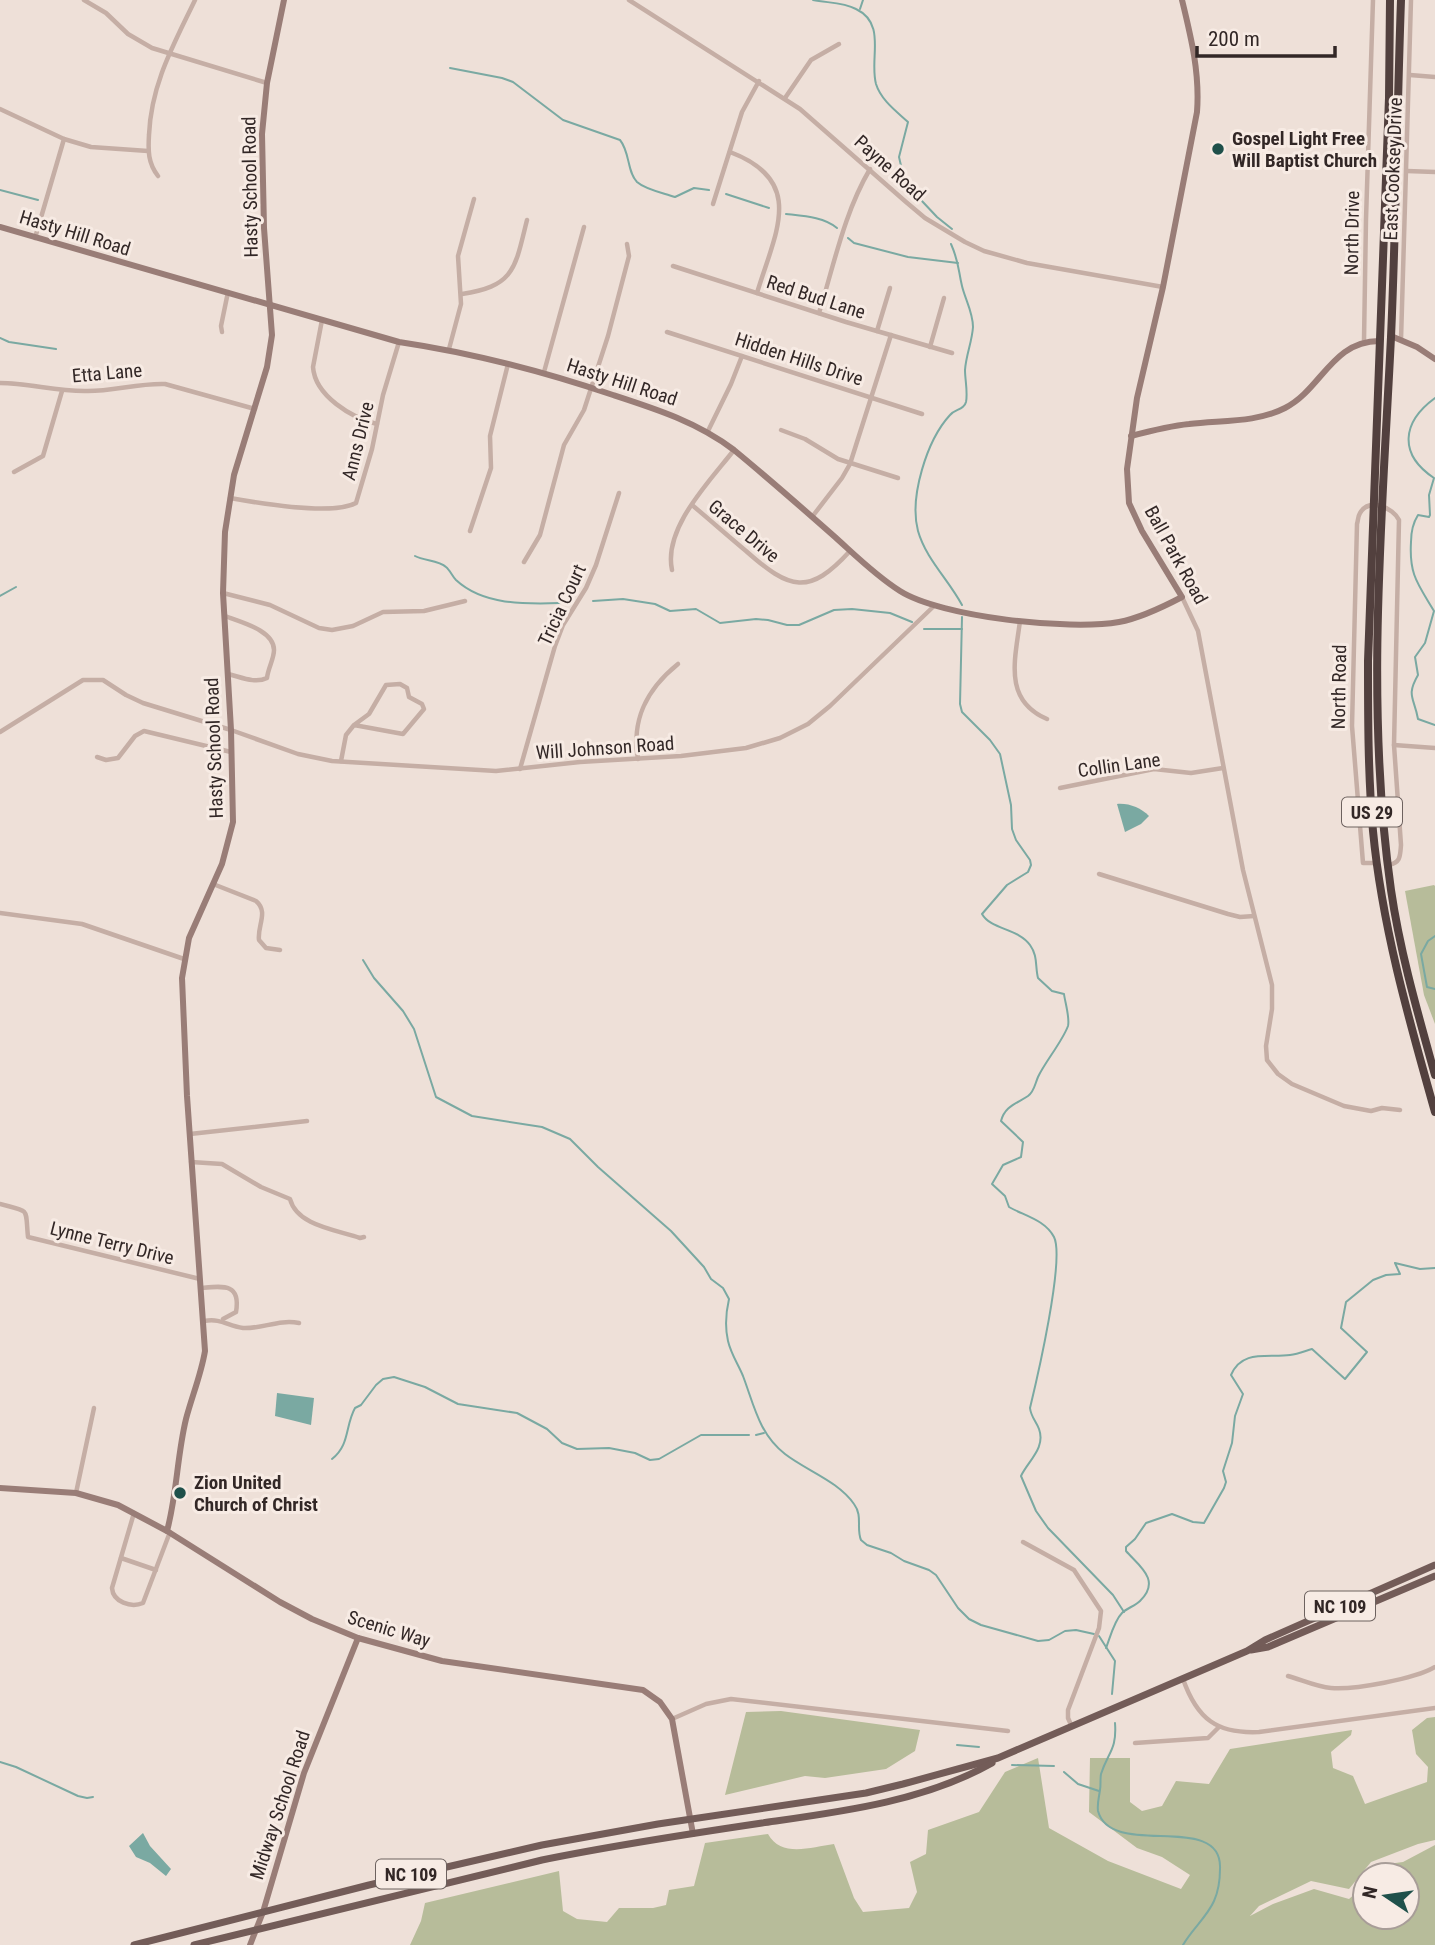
<svg xmlns="http://www.w3.org/2000/svg" width="1435" height="1945" viewBox="0 0 1435 1945" font-family="'Roboto Condensed',sans-serif">
  <style>
    .green { fill: #b7bc9a }
    .water { fill: #7aa9a2 }
    .lines { fill: none; stroke-linecap: round; stroke-linejoin: round }
    .stream { stroke: #7aa9a2; stroke-width: 2 }
    .street { stroke: #c5aea5; stroke-width: 4.5 }
    .secondary { stroke: #997d77; stroke-width: 6 }
    .primary { stroke: #735c58; stroke-width: 7 }
    .highway { stroke: #52403e; stroke-width: 8 }
    .poi-dot { fill: #1f504a; stroke: #f7ebe4; stroke-width: 2.5 }
    .labels { text-anchor: middle; dominant-baseline: central; stroke-width: 6; stroke-linejoin: round; paint-order: stroke }
    .shield { fill: #f7ebe4; stroke: #6d625f; stroke-width: 2 }
    .shield-label { font-size: 18px; font-weight: bold; fill: #322726 }
    .poi-label { font-size: 19px; font-weight: bold; fill: #322726; stroke: #f7ebe4; text-anchor: start }
    .street-label { font-size: 19px; fill: #322726; stroke: #f7ebe4 }
  </style>
  <rect width="100%" height="100%" fill="#eee0d8"/>
  <g class="green">
    <polygon points="1434,885 1435,886 1435,1024 1424,995 1405,891"/>
    <polygon points="781,1711 920,1730 915,1751 886,1769 825,1778 805,1776 725,1795 746,1712"/>
    <path d="M1435,1717V1840L1418,1844L1371,1862L1349,1889L1311,1881L1259,1906L1250,1916L1273,1904L1314,1889L1349,1899L1365,1885V1917H1407V1875H1376L1388,1864L1403,1862L1435,1845V1945H410L421,1921L425,1903L559,1871L563,1911L577,1919L607,1922L619,1908H653L666,1905L669,1890L694,1886L705,1843L768,1834C781,1858 811,1847 834,1844L854,1898L863,1912L909,1908L917,1892L910,1862L926,1854L928,1830L979,1812L1005,1772L1038,1758L1049,1828L1108,1861L1181,1889L1190,1875L1162,1857L1137,1848L1089,1812L1090,1758H1130V1802L1142,1811L1162,1806L1176,1781L1209,1784L1230,1749L1352,1730L1351,1735L1331,1752L1333,1768L1353,1776L1365,1804L1427,1782L1428,1767L1416,1754L1412,1730L1427,1718Z"/>
  </g>
  <g class="water">
    <path d="M1117,804C1129,803 1141,808 1149,816L1141,824L1125,832Z"/>
    <polygon points="277,1393 314,1398 311,1425 275,1416"/>
    <polygon points="143,1833 150,1846 171,1869 166,1876 150,1863 136,1857 129,1846"/>
  </g>
  <g class="lines">
    <g class="stream">
      <path d="M813,0C827,3 843,2 856,9C887,24 869,58 876,84C881,100 896,111 908,122L899,157L905,183L937,217L952,229"/>
      <polyline points="860,9 863,0"/>
      <path d="M450,68L502,78L513,82L563,120L620,140C630,152 627,172 637,182C646,190 664,193 675,197L694,188L709,190"/>
      <polyline points="0,190 38,200"/>
      <polyline points="726,194 769,208"/>
      <path d="M786,214C804,216 824,217 837,228"/>
      <polyline points="848,238 854,243 908,257 958,263"/>
      <path d="M951,244C959,262 958,269 962,286C965,299 973,312 973,327C972,342 966,355 965,370C965,380 968,392 966,402C964,410 955,409 950,415C927,440 909,497 918,531C926,559 948,579 962,605"/>
      <polyline points="0,338 9,342 56,349"/>
      <path d="M1435,398C1402,422 1398,454 1434,478L1429,495L1430,515L1429,517L1418,515C1413,523 1411,533 1411,542C1409,575 1418,584 1434,611L1425,643L1415,657L1418,675C1406,696 1414,697 1418,719L1435,725"/>
      <path d="M415,556C424,561 439,560 446,567C450,570 452,576 456,580C484,606 527,604 562,603"/>
      <polyline points="0,596 16,587"/>
      <polyline points="593,601 623,599 655,604 670,611 696,609 720,623 756,619 768,620 787,625 799,625 834,610 852,609 890,613 912,622"/>
      <path d="M962,617L960,704L962,712L990,740L1000,754L1011,805L1012,829L1016,840L1030,860L1031,865L1028,872L1007,885L982,914C991,930 1018,928 1030,945C1038,956 1035,966 1038,978L1052,991L1064,994C1065,1002 1070,1018 1068,1026C1062,1042 1045,1062 1038,1077C1035,1084 1034,1092 1028,1096C1016,1104 1005,1106 1001,1121L1023,1142L1021,1157L1003,1165L992,1184L1005,1196L1009,1207C1025,1216 1045,1220 1054,1237C1065,1259 1037,1379 1030,1408C1031,1417 1036,1421 1039,1429C1046,1448 1028,1461 1021,1476L1036,1511L1048,1528L1113,1595L1124,1612"/>
      <polyline points="924,629 962,629"/>
      <polyline points="1435,936 1428,941 1421,954 1427,987 1435,989"/>
      <path d="M363,960L374,978L403,1011L414,1029L436,1097L472,1116L542,1127L570,1139L598,1167L671,1231L704,1267L711,1279L723,1288L729,1299C726,1312 725,1328 728,1341C731,1354 738,1364 743,1376C754,1405 759,1434 785,1454C807,1471 838,1481 854,1504C863,1516 856,1528 861,1540L867,1545L891,1553L904,1561L929,1570L936,1575L958,1608L969,1619L981,1625L1038,1641L1049,1640L1065,1631L1076,1630L1094,1634"/>
      <polyline points="756,1435 764,1433"/>
      <path d="M332,1459C350,1445 345,1426 355,1408L361,1405L376,1385L383,1379L394,1377L425,1387L458,1404L517,1413L547,1429L562,1443L577,1449L609,1448L635,1453L650,1460L659,1459L701,1435H749"/>
      <polyline points="1099,1636 1115,1661 1112,1694"/>
      <path d="M1106,1648C1110,1638 1114,1621 1122,1613C1127,1608 1135,1606 1140,1601C1162,1580 1138,1565 1126,1551V1547L1135,1539L1146,1523L1172,1514L1193,1522L1204,1523L1224,1488L1226,1482L1223,1471L1232,1443L1235,1416L1243,1394L1231,1375C1242,1349 1268,1358 1290,1355C1298,1354 1305,1351 1312,1349L1345,1379L1367,1352L1341,1328L1346,1302L1373,1280L1386,1275L1400,1274L1395,1263L1420,1269L1435,1268"/>
      <path d="M1115,1723C1117,1750 1108,1752 1101,1774C1100,1779 1101,1785 1100,1790C1099,1797 1097,1804 1098,1811C1111,1860 1223,1810 1220,1869C1220,1880 1218,1892 1214,1901C1207,1917 1192,1929 1183,1945"/>
      <polyline points="957,1745 979,1747"/>
      <polyline points="0,1762 16,1767 78,1796 87,1798 93,1797"/>
      <polyline points="1012,1765 1054,1766"/>
      <polyline points="1064,1772 1078,1784 1099,1791"/>
    </g>
    <g class="street">
      <polyline points="84,0 106,13 128,34 152,48 267,83"/>
      <polyline points="629,0 800,109 906,202 925,218 965,242 984,251 1027,263 1163,287"/>
      <polyline points="1410,75 1435,77"/>
      <polyline points="785,98 811,60 839,44"/>
      <polyline points="0,109 64,139 91,147 148,151"/>
      <path d="M730,152C807,181 775,233 757,293"/>
      <polyline points="1407,171 1435,172"/>
      <path d="M158,176C148,163 148,151 149,135C151,84 174,44 195,0"/>
      <polyline points="713,204 742,112 759,81"/>
      <polyline points="35,238 64,139"/>
      <polyline points="673,266 846,322 952,353"/>
      <path d="M462,294C515,286 515,268 527,220"/>
      <path d="M819,313C834,265 844,213 870,169"/>
      <path d="M322,320L313,367C315,396 352,418 377,424"/>
      <polyline points="877,331 890,288"/>
      <polyline points="222,332 221,326 228,292"/>
      <polyline points="667,332 922,414"/>
      <polyline points="1401,340 1411,0"/>
      <polyline points="1364,341 1366,219 1373,0"/>
      <polyline points="930,347 944,298"/>
      <polyline points="449,349 461,304 458,256 474,199"/>
      <polyline points="544,372 584,227"/>
      <path d="M0,383C29,383 58,392 88,391C114,391 139,383 165,384L255,409"/>
      <polyline points="781,430 805,439 838,459 898,478"/>
      <polyline points="708,431 731,384 742,356"/>
      <polyline points="14,472 43,456 62,391"/>
      <path d="M230,498C258,503 331,516 356,503L372,449L383,395L399,342"/>
      <path d="M692,505C710,520 728,536 746,551C790,590 809,596 850,551"/>
      <polyline points="812,517 842,478 850,464 891,335"/>
      <polyline points="470,531 491,468 490,436 508,364"/>
      <polyline points="524,562 540,535 564,445 584,410 608,336 629,256 627,244"/>
      <path d="M672,570C663,528 710,481 734,450"/>
      <polyline points="223,593 270,605 319,628 332,630 353,626 383,612 424,611 465,601"/>
      <polyline points="1182,597 1198,631 1243,870 1272,985 1272,1009 1266,1046 1267,1060 1278,1074 1292,1084 1344,1106 1371,1111 1382,1108 1400,1110"/>
      <path d="M225,616C240,622 274,630 274,650C274,659 268,668 267,678C255,684 241,677 228,674"/>
      <path d="M1020,621C1015,660 1003,700 1047,719"/>
      <polyline points="0,732 83,680 103,680 126,695 143,703 231,730 298,754 332,761 496,771 580,762 681,756 746,748 780,738 808,724 830,706 934,606"/>
      <polyline points="1394,745 1435,748"/>
      <polyline points="97,757 106,760 118,758 135,736 144,731 231,752"/>
      <path d="M638,759C631,719 647,689 678,664"/>
      <polyline points="341,761 346,735 354,725 369,714 386,685 400,684 407,688 409,697 422,704 424,709 403,734 354,725"/>
      <polyline points="520,769 555,646 563,625 586,588 596,565 619,493"/>
      <polyline points="1060,788 1154,769 1191,773 1223,768"/>
      <path d="M1377,863H1363L1352,726L1357,524C1358,521 1358,516 1360,513C1370,497 1393,508 1399,520L1394,745L1401,845C1400,856 1401,862 1389,865"/>
      <polyline points="1099,874 1228,914 1240,917 1254,916"/>
      <path d="M213,884L256,901C269,912 257,926 259,940L266,948L280,950"/>
      <polyline points="0,913 82,924 184,959"/>
      <polyline points="190,1134 307,1121"/>
      <path d="M191,1162L222,1164L261,1187L290,1199C297,1226 337,1230 360,1238L364,1237"/>
      <path d="M0,1204C31,1212 25,1207 28,1237L200,1279"/>
      <path d="M201,1288C223,1286 241,1283 236,1312L223,1319"/>
      <path d="M204,1321C222,1318 227,1326 243,1328C262,1329 279,1319 299,1323"/>
      <polyline points="76,1493 94,1408"/>
      <path d="M134,1513L112,1588C113,1602 131,1608 143,1603L170,1532"/>
      <polyline points="1023,1542 1074,1570 1101,1611 1099,1628 1068,1710 1068,1718 1072,1727"/>
      <polyline points="121,1558 156,1570"/>
      <path d="M1288,1676C1302,1680 1317,1687 1331,1688C1354,1690 1415,1679 1435,1667"/>
      <path d="M1183,1679C1197,1719 1217,1734 1259,1732L1435,1708"/>
      <polyline points="672,1719 706,1704 731,1699 1008,1731"/>
      <polyline points="1135,1743 1208,1738 1219,1727"/>
    </g>
    <g class="secondary">
      <path d="M0,227L399,342C473,353 542,371 613,395C656,409 697,422 734,450C768,478 801,507 835,537C855,555 876,576 900,591C941,617 1070,631 1119,622C1141,618 1163,607 1182,597L1142,531L1129,503L1127,469L1137,398L1163,287L1197,112C1200,73 1191,37 1182,0"/>
      <polyline points="1391,336 1417,347 1435,359"/>
      <path d="M1131,436C1150,431 1169,426 1189,424C1221,420 1256,423 1285,408C1321,390 1332,341 1379,341"/>
      <polyline points="0,1488 76,1493 118,1505 167,1531 280,1602 312,1619 358,1638 442,1661 643,1690 660,1702 672,1719 693,1834"/>
      <path d="M167,1531C177,1494 177,1456 186,1419C192,1396 201,1375 205,1351L187,1096L182,978L189,938L222,864L233,822L231,730L223,593L225,532L234,475L267,367L272,335L264,228L262,134L267,83L284,0"/>
      <polyline points="250,1945 263,1912 304,1773 358,1638"/>
    </g>
    <g class="primary">
      <polyline points="1251,1650 1268,1647 1435,1576"/>
      <polyline points="134,1945 369,1885 542,1845 658,1824 866,1793 903,1784 998,1758 1247,1651 1265,1640 1435,1565"/>
      <path d="M194,1945L542,1860C615,1845 688,1834 762,1823C839,1812 923,1802 992,1763"/>
    </g>
    <g class="highway">
      <path d="M1390,0L1389,98L1368,661C1368,718 1368,775 1373,831C1382,926 1409,1020 1435,1112"/>
      <path d="M1401,0C1397,112 1396,225 1391,337C1382,520 1365,707 1391,890C1400,952 1418,1014 1435,1075"/>
    </g>
  </g>
  <g class="poi-dot">
    <circle cx="1218" cy="149" r="7"/>
    <circle cx="180" cy="1493" r="7"/>
  </g>
  <g class="labels">
    <g class="shield">
      <rect x="1342" y="797.5" width="60" height="29" rx="5"/>
      <rect x="1305" y="1591.5" width="70" height="29" rx="5"/>
      <rect x="376" y="1859.5" width="70" height="29" rx="5"/>
    </g>
    <g class="shield-label">
      <text x="1372" y="812">US 29</text>
      <text x="1340" y="1606">NC 109</text>
      <text x="411" y="1874">NC 109</text>
    </g>
    <g class="poi-label">
      <text x="1232" y="138">Gospel Light Free<tspan x="1232" dy="22">Will Baptist Church</tspan></text>
      <text x="194" y="1482">Zion United<tspan x="194" dy="22">Church of Christ</tspan></text>
    </g>
    <g class="street-label">
      <text transform="translate(890 168) rotate(42)">Payne Road</text>
      <text transform="translate(1393 169) rotate(-88)">East Cooksey Drive</text>
      <text transform="translate(250 187) rotate(-91)">Hasty School Road</text>
      <text transform="translate(75 233) rotate(17)">Hasty Hill Road</text>
      <text transform="translate(1352 233) rotate(-89)">North Drive</text>
      <text transform="translate(816 297) rotate(18)">Red Bud Lane</text>
      <text transform="translate(799 359) rotate(18)">Hidden Hills Drive</text>
      <text transform="translate(107 373) rotate(-5)">Etta Lane</text>
      <text transform="translate(622 382) rotate(18)">Hasty Hill Road</text>
      <text transform="translate(358 441) rotate(-76)">Anns Drive</text>
      <text transform="translate(744 531) rotate(40)">Grace Drive</text>
      <text transform="translate(1176 555) rotate(61)">Ball Park Road</text>
      <text transform="translate(562 605) rotate(-65)">Tricia Court</text>
      <text transform="translate(1339 687) rotate(-89)">North Road</text>
      <text transform="translate(214 748) rotate(-92)">Hasty School Road</text>
      <text transform="translate(605 748) rotate(-4)">Will Johnson Road</text>
      <text transform="translate(1119 765) rotate(-8)">Collin Lane</text>
      <text transform="translate(112 1243) rotate(14)">Lynne Terry Drive</text>
      <text transform="translate(389 1629) rotate(17)">Scenic Way</text>
      <text transform="translate(280 1805) rotate(-72)">Midway School Road</text>
    </g>
  </g>
  <g transform="translate(1386 1896) rotate(283)"><circle r="33" fill="#f7ebe4" stroke="#a89d98" stroke-width="2"/>
  <path d="M0-5L12 26L0 18L-12 26Z" fill="#1f504a"/>
  <text y="-10" font-size="19" font-weight="bold" text-anchor="middle" fill="#322726">N</text>
  </g>
  <path d="M1197 46v10h138v-10" fill="none" stroke="#322726" stroke-width="3.5"/>
  <text x="1208" y="46" font-size="21" fill="#322726" stroke="#f7ebe4" stroke-width="5" paint-order="stroke">200 m</text>
</svg>
